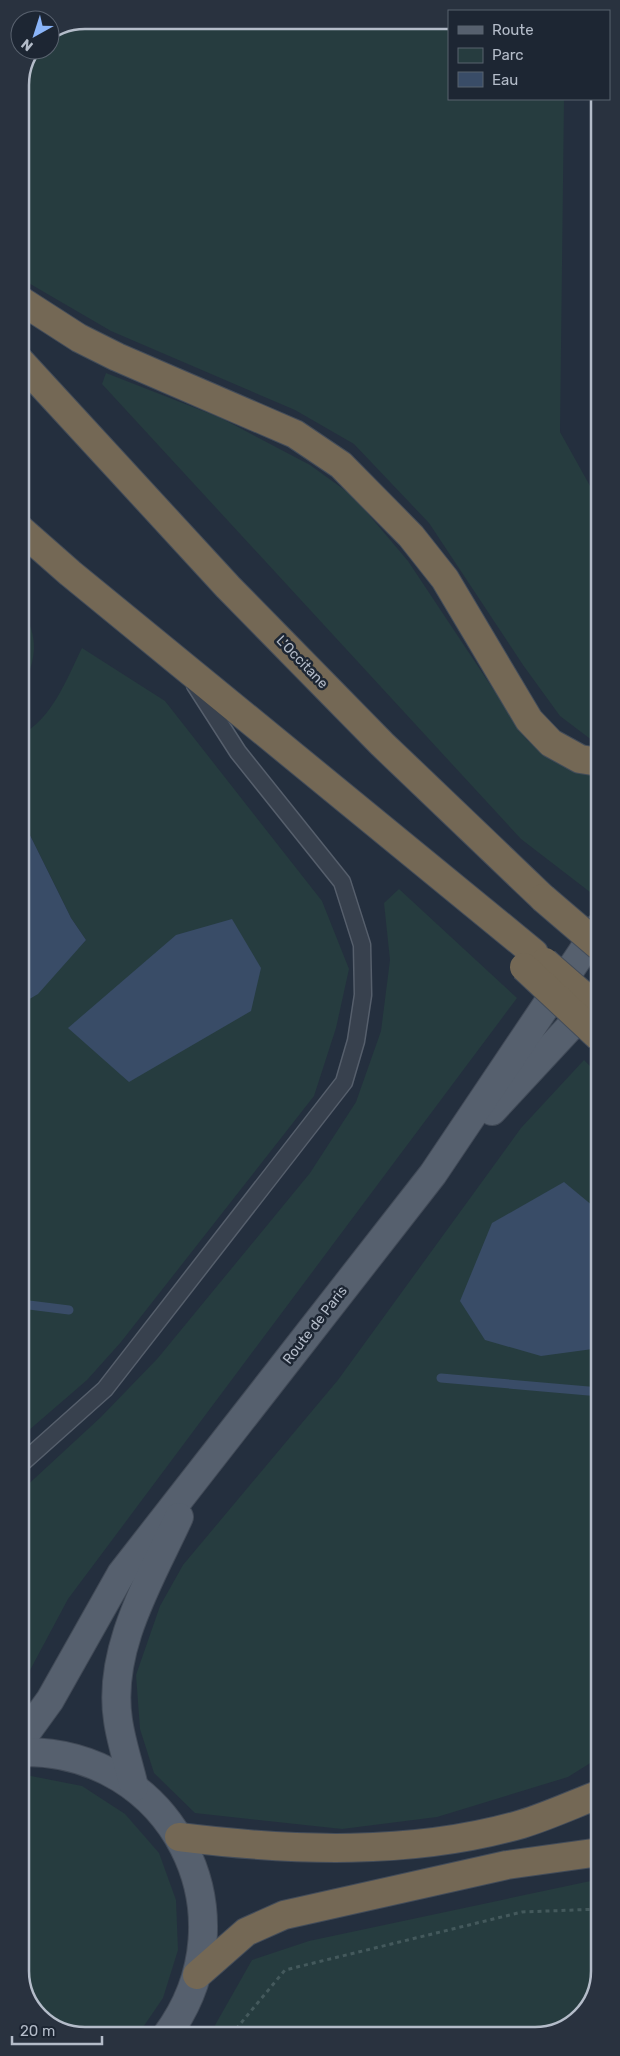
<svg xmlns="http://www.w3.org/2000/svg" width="620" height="2056" viewBox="0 0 620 2056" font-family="Rubik,sans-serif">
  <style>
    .green { fill: #263c3f }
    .water { fill: #394c67 }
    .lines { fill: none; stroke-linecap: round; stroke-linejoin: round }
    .stream { stroke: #394c67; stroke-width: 9 }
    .service-casing { stroke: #565f6c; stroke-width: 19 }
    .primary-casing { stroke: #414a57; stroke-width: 30 }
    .motorway-casing { stroke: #434c59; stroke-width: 30 }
    .path { stroke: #44595c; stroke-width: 3; stroke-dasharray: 4 4; stroke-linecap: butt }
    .service { stroke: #38414e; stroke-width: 16 }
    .primary { stroke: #56606e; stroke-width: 28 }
    .motorway { stroke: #746855; stroke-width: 28 }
    .motorway-bridge-casing { stroke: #434c59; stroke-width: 30; stroke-linecap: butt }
    .motorway-bridge { stroke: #746855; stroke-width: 28 }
    .labels { text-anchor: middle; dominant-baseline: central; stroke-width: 5; stroke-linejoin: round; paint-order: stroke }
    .street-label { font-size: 14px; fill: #b4bcc9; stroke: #1d2633 }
    .rim { fill: none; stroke: #b4bcc9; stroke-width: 2.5 }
  </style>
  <rect width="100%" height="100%" fill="#242f3e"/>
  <g class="green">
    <polygon points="85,20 449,20 449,99 564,99 560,432 599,502 599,740 593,741 560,716 523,665 429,523 354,444 295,410 111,331 20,278 20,85 35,50 50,50 50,34"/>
    <polygon points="106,373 221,418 310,465 353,496 408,561 527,740 574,770 599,773 599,899 521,839 102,384"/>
    <path d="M20,609C40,633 37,664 20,689Z"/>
    <path d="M82,648L165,701L322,901L349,969L336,1028L314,1096L121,1342L87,1380L21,1437V1004L31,998L86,940L71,918L21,817L20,735C52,720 67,678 82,648Z"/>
    <polygon points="399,889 517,998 68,1599 21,1687 21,1491 101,1417 158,1358 310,1173 356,1102 381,1031 390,960 384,903"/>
    <polygon points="584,1060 599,1075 600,1757 568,1777 437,1817 342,1829 195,1813 154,1773 140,1729 136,1675 160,1606 183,1565 338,1380 521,1128"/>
    <polygon points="31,1776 82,1786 125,1814 159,1853 176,1900 178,1950 163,1998 137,2036 80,2036 42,2020 21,1984 21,1777"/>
    <polygon points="600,1879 600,1971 584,2014 548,2035 204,2036 214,2027 252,1960 309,1941"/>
  </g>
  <g class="water">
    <polygon points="21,817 71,918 86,940 38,994 21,1004"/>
    <polygon points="232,919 261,968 251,1011 129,1082 68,1028 176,935"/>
    <polygon points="564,1182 599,1211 600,1348 541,1356 485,1340 460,1301 492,1223"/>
  </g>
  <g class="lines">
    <g class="stream">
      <polyline points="21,1304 69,1310"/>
      <polyline points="441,1378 600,1392"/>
    </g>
    <g class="service-casing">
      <polyline id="service" points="21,1464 105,1389 344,1082 356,1041 363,995 362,945 342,882 238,752 195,685"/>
    </g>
    <g class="primary-casing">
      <g id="primary">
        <polyline points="492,1111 594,1001"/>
        <polyline points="21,1740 50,1700 121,1574 433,1174 599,927"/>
        <path d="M21,1752C172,1749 256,1915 166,2036"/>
        <path d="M134,1787C129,1765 121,1742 118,1720C107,1649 151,1578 179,1517"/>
      </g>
    </g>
    <g class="motorway-casing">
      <g id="motorway">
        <polyline points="20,300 79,338 117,357 295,434 341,465 411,536 445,579 529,720 551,743 580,759 599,762"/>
        <polyline points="20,361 228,587 382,744 543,898"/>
        <polyline points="20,529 70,573 534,953"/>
        <path d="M179,1837C291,1851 412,1856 522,1824C548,1816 574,1804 600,1794"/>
        <polyline points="197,1975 246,1932 284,1915 507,1865 600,1852"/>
      </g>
    </g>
    <polyline class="path" points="231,2035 285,1970 522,1912 600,1909"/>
    <use href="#service" class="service"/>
    <use href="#primary" class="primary"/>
    <use href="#motorway" class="motorway"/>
    <g class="motorway-bridge-casing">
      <g id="motorway-bridge">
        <polyline points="543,898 599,946"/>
        <polyline points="545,962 599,1009"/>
        <polyline points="524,967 599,1037"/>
      </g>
    </g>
    <use href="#motorway-bridge" class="motorway-bridge"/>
  </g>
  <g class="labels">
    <g class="street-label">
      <text transform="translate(302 662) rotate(46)">L'Occitane</text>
      <text transform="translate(315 1325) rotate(-52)">Route de Paris</text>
    </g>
  </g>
  <path d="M0 0H620V2056H0ZM85 29H535A56 56 0 0 1 591 85V1971A56 56 0 0 1 535 2027H85A56 56 0 0 1 29 1971V85A56 56 0 0 1 85 29Z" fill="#29323f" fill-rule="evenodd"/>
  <path class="rim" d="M85 29H535A56 56 0 0 1 591 85V1971A56 56 0 0 1 535 2027H85A56 56 0 0 1 29 1971V85A56 56 0 0 1 85 29Z"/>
  <rect x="448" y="10" width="162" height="90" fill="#1d2633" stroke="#59626f"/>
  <rect x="458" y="26" width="25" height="8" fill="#56606e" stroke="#59626f"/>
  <text x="492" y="35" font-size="15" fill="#b4bcc9">Route</text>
  <rect x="458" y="48" width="25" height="15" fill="#263c3f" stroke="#59626f"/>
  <text x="492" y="60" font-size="15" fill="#b4bcc9">Parc</text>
  <rect x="458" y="72" width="25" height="15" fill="#394c67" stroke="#59626f"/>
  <text x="492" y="85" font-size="15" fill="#b4bcc9">Eau</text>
  <g transform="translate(35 35) rotate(219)"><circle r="24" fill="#1d2633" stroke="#59626f"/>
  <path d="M0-4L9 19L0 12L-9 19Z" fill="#8ab4f8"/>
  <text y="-8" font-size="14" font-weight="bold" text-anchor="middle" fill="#b4bcc9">N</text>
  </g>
  <path d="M12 2036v8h90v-8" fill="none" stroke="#b4bcc9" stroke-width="2.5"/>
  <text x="20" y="2036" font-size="15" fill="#b4bcc9" stroke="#1d2633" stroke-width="4" paint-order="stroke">20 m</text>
</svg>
